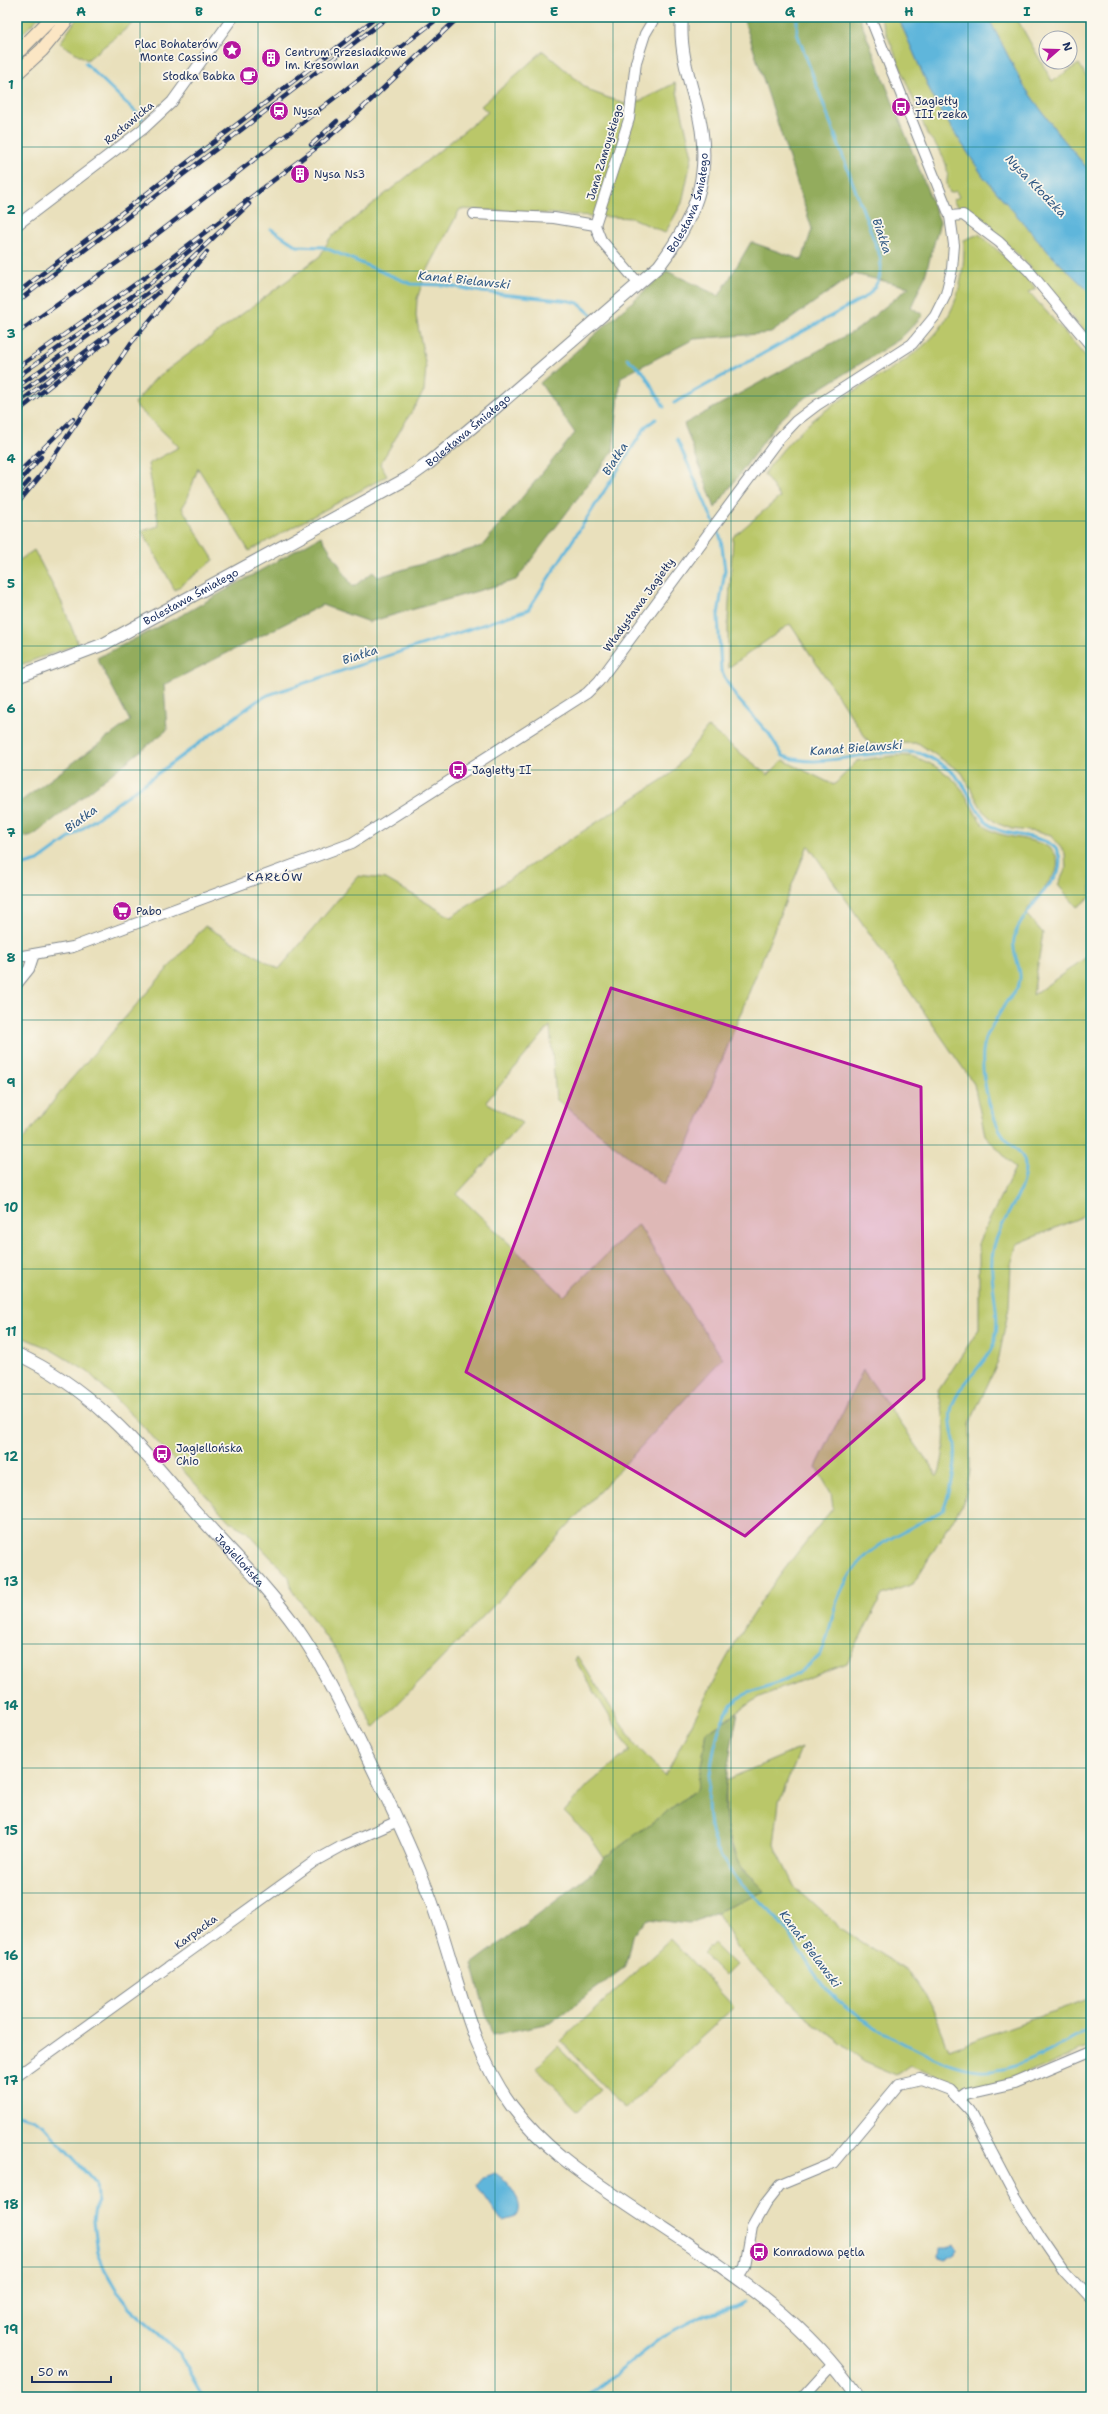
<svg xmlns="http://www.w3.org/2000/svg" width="1108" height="2414" viewBox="0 0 1108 2414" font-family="'Shantell Sans',sans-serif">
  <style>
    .green { fill: #bac769; stroke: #6a7b64 }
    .forest { fill: #93ac5d; stroke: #576e5e }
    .water { fill: #5eb6db; stroke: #3c729c }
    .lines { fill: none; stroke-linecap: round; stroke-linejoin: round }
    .stream { stroke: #5eb6db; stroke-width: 3 }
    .minor-casing { stroke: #82888d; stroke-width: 12 }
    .tertiary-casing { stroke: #82888d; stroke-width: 14 }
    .secondary-casing { stroke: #82888d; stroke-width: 15 }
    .minor { stroke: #fff; stroke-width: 10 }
    .tertiary { stroke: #fff; stroke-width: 12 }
    .secondary { stroke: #fbe6c4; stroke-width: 13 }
    .rail-casing { stroke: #1b2f5e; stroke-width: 4.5 }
    .rail { stroke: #fbf7ec; stroke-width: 3; stroke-dasharray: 9; stroke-linecap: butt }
    .marked { fill: #b5179e; fill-opacity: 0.2; stroke: #b5179e; stroke-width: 3; stroke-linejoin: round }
    .grid { fill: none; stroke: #0f766e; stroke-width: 1; stroke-opacity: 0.55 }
    .labels { text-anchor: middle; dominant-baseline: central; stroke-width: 3.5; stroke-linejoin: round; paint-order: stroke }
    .poi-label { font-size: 11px; fill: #1b2f5e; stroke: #fbf7ec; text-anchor: start }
    .street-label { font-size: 11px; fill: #1b2f5e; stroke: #fbf7ec }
    .water-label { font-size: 12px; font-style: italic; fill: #2f5884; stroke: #fbf7ec }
    .neighbourhood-label { font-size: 12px; letter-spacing: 1px; fill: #1b2f5e; stroke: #fbf7ec }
    .neatline { fill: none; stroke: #0f766e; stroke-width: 1.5 }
    .grid-label { font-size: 13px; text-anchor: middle; font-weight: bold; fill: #0f766e }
  </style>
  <rect width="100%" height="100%" fill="#fbf7ec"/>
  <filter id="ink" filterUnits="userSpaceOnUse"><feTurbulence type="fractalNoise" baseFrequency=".025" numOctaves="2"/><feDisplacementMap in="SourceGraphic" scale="8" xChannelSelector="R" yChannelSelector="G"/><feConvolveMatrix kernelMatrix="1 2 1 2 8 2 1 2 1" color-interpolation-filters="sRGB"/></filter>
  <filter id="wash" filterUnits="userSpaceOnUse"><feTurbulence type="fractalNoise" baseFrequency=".012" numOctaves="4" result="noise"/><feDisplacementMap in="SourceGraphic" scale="16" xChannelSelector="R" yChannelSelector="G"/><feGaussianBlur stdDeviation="0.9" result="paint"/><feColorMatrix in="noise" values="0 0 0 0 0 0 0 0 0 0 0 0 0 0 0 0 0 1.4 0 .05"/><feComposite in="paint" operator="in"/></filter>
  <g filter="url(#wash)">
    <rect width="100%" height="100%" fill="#e9e0bc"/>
    <g class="green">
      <polygon points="17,17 44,17 43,19 39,17 17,39"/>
      <polygon points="78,17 141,17 87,60 60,43"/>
      <path d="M880,17H898L936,104L983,176L1051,255L1091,293V339L1025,261L979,218L956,205L953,200L959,197L956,191L950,193C944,180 949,180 947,169C946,159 935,142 928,136Z"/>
      <polygon points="988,17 1016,17 1052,81 1079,64 1091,84 1091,173 1054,128 1023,85"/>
      <polygon points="543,51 590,91 630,106 675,83 692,156 682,203 665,233 632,218 460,209 425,275 417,299 416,316 426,367 424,391 380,464 387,476 249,551 198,468 187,500 182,508 214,560 175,590 142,531 159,526 148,464 179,447 134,404 155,379 320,256 330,238 488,112 481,106"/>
      <path d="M979,234L1021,271L1036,289L1029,292L1091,362V897L1077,907L1058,885L1066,868L1065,853L1051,836L1037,832L1012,829L996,823L983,811L962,773L918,743L870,744L790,624L728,668V619L733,537L780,497L764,474C781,450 799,430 822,413C896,358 966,351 964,240Z"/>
      <polygon points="34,550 62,603 78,644 17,666 17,562"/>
      <path d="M708,727L768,775L783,760L834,785L857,761C872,759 904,752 917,758C934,764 953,776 963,791C972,805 978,825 994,832C1014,841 1067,837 1056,872L1025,913L1043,933L1033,995L1091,954V1213L1017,1244L1011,1265L1009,1307L998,1362L970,1423V1470L964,1502L913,1584L882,1595L847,1663L759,1697L707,1732L697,1789L604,1858L590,1837L564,1812L588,1785L630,1750L575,1660L577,1656L635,1744L665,1776C692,1724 717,1672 747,1623C773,1582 803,1545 833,1508L831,1493L816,1467L863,1370L938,1476C947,1449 946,1418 938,1391L979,1329V1241L1015,1168L985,1135L974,1084L808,845L688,1145L664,1185L556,1099L550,1026L486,1102L522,1123L457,1194L564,1296L638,1224L694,1317L723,1358L498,1601L374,1728L339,1656L292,1590L289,1577L246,1531L230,1522L140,1423L88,1372L50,1349L17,1335V1147L67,1084L205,926L279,969L358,876L386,879L451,917L671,774Z"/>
      <polygon points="801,1748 779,1802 774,1845 794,1886 839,1927 908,1972 931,2004 949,2049 1091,1998 1091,2046 1013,2080 962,2089 911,2065 897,2075 864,2061 804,2015 742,1955 717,1912 765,1891 738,1863 726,1826 726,1780"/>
      <polygon points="671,1939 734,2007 625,2109 561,2041"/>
      <polygon points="714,1943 736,1965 725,1976 703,1954"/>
      <polygon points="558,2046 600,2089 578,2111 536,2068"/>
    </g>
    <g class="forest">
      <polygon points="743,17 859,17 940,222 925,276 911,307 923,315 900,339 802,400 777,423 715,508 684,424 858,329 909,287 854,274 771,333 694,339 621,377 613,451 516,580 369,622 322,605 164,685 167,730 34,835 17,838 17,804 130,721 97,658 184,614 321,536 353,587 373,572 378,577 482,546 575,433 540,383 667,271 719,296 751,242 802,260 812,229"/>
      <path d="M738,1712C729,1760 714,1815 738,1862C743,1872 757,1882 765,1891L689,1924L647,1919L632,1936L625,1967L550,2023L492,2035L472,1964L593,1873L604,1858L697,1789L707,1732Z"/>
    </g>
    <g class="water">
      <polygon points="898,17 988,17 1023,85 1054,128 1091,173 1091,293 1051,255 983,176 936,104"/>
      <path d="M495,2173C506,2179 526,2203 517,2216L504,2220L496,2214L478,2188L477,2184L483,2177Z"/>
      <polygon points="953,2244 957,2248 956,2253 945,2259 939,2257 940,2248 947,2248"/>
    </g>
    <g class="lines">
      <g class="stream">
        <polyline points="85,63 143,119"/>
        <polyline points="271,229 297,246 323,247 411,284 444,285 482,292 570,301 578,303 592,315"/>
        <polyline points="627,358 644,373 664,407"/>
        <path d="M674,403L867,296C879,284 883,273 880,256L797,33V17"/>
        <path d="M677,439L721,539L725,570L718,615L721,671L736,697L769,734L783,756C818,769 861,752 898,752C906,752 914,751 922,754C939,761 956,773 966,789C974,803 980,819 994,828C1015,840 1071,830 1058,873C1047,889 1016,922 1014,939C1011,954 1024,970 1019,984C1017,991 1009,997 1005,1004C999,1015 991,1026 986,1038C979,1057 984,1083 989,1103C992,1112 996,1124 1001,1132C1009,1146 1026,1151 1025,1168C1024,1196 1001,1219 994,1246C986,1277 1002,1310 995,1340C989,1363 955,1386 951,1411C949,1424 953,1433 955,1445C957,1468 951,1488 943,1510C895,1539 860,1543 837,1601C831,1618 829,1639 820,1655C817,1659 811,1663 806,1667C773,1697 734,1676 718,1733C710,1764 702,1814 715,1844C731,1882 755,1893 780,1922C798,1943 809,1970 828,1991C855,2020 939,2068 979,2071C1018,2074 1058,2045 1091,2028"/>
        <polyline points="17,867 38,861 257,701 268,695 528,610 646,426 656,419"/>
        <polyline points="17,2115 33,2119 43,2125 96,2183 97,2199 94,2221 98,2253 105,2270 120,2296 130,2309 179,2352 204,2397"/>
        <polyline points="587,2397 663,2337 705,2315 734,2307 744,2302"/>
      </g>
    </g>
  </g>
  <g filter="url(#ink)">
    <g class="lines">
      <g class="minor-casing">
        <g id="minor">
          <polyline points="474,214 554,218 595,225 601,240 639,284"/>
          <polyline points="950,216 963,215 999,242 1029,271 1091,346"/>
          <polyline points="17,225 143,129 172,102 233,17"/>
          <polyline points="595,225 629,119 636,62 645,34 655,17"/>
          <polyline points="17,957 73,947 352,843 587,693 599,681 777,441 796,421 817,405 912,344 935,316 946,294 952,269 954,245 950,216 870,17"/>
          <polyline points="17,984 29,969 34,954"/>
          <polyline points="17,2076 315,1861 344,1845 398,1821"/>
          <polyline points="960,2099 967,2094 1015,2083 1091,2051"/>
          <polyline points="738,2278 745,2267 752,2227 765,2204 780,2185 833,2163 899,2084 921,2079 950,2090 970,2111 1016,2198 1040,2236 1064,2271 1091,2300"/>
          <polyline points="803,2397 833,2364"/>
        </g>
      </g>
      <g class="tertiary-casing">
        <g id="tertiary">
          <path id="s1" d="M17,677L104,644L408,478L429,463L495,408L659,266C699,213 714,169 696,104C688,76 679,47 682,17"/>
          <path id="s2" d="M17,1354C91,1388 136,1442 187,1502C223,1544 264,1582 296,1627C322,1664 340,1703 360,1742C383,1790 407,1837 426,1887C455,1959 465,2042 511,2105C542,2147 584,2175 626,2203C713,2262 797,2308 858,2397"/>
        </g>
      </g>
      <g class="secondary-casing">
        <g id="secondary">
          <polyline points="17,53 53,17"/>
          <polyline points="17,73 42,50 69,17"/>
        </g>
      </g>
      <use href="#minor" class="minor"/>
      <use href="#tertiary" class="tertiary"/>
      <use href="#secondary" class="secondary"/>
      <g class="rail-casing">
        <g id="rail">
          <polyline points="311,145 337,121"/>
          <polyline points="17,293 377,17"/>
          <polyline points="17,302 388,17"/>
          <polyline points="17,333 148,241 440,17"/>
          <polyline points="17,368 158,268 316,148 356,114 459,17"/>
          <polyline points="17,377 152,282 201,241"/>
          <polyline points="17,387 177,272 249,204"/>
          <polyline points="17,395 68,359"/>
          <polyline points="17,404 132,316 159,292"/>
          <polyline points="17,412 108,340"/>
          <polyline points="17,474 73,419"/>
          <polyline points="17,484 41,457"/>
          <polyline points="17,494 29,481"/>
          <polyline points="17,504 41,475 131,343 207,252"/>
        </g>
      </g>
      <use href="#rail" class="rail"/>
    </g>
  </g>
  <path class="marked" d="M611,988L921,1087L924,1379L745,1536L466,1372Z"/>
  <path class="grid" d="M140,17V2397M258,17V2397M377,17V2397M495,17V2397M613,17V2397M731,17V2397M850,17V2397M968,17V2397M17,147H1091M17,271H1091M17,396H1091M17,521H1091M17,646H1091M17,770H1091M17,895H1091M17,1020H1091M17,1145H1091M17,1269H1091M17,1394H1091M17,1519H1091M17,1644H1091M17,1768H1091M17,1893H1091M17,2018H1091M17,2143H1091M17,2267H1091"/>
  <defs>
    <g id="sight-disc" transform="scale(1)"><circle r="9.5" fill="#b5179e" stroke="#fbf7ec"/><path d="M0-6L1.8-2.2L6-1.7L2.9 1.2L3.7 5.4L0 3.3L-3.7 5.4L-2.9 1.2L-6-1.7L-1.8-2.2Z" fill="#fff"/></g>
    <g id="building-disc" transform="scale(1)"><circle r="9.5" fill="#b5179e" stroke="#fbf7ec"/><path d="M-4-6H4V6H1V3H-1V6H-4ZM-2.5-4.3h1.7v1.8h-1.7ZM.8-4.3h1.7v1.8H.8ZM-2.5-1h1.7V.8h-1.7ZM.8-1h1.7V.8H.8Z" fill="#fff"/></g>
    <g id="cafe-disc" transform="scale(1)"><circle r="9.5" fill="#b5179e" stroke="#fbf7ec"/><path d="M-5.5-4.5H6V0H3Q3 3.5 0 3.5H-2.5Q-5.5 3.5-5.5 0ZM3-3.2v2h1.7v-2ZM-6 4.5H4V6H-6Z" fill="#fff"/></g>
    <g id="bus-disc" transform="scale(1)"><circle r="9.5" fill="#b5179e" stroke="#fbf7ec"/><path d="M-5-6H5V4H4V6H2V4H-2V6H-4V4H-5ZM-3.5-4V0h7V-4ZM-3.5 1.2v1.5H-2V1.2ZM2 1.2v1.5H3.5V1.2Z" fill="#fff"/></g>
    <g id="station-disc" transform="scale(1)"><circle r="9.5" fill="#b5179e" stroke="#fbf7ec"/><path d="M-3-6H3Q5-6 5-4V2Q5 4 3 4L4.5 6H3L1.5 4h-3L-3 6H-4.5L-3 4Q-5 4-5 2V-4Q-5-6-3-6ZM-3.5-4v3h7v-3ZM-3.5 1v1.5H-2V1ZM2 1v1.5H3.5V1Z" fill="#fff"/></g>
    <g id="supermarket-disc" transform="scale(1)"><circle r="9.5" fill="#b5179e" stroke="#fbf7ec"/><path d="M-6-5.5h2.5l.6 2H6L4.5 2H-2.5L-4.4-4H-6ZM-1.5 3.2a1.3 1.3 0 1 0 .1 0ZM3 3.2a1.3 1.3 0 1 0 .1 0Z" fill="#fff"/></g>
  </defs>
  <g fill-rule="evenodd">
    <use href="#sight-disc" x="232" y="50"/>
    <use href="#building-disc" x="271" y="58"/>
    <use href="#cafe-disc" x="249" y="76"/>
    <use href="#bus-disc" x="901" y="107"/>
    <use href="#station-disc" x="279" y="111"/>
    <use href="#building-disc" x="300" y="174"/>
    <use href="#bus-disc" x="458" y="770"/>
    <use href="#supermarket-disc" x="122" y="911"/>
    <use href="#bus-disc" x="162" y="1454"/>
    <use href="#bus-disc" x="759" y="2252"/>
  </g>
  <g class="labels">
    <g class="poi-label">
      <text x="218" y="44" text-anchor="end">Plac Bohaterów<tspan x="218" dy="13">Monte Cassino</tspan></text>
      <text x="285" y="52">Centrum Przesiadkowe<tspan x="285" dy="13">im. Kresowian</tspan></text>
      <text x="235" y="76" text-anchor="end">Słodka Babka</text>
      <text x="915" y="101">Jagiełły<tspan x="915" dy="13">III rzeka</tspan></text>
      <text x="293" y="111">Nysa</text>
      <text x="314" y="174">Nysa Ns3</text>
      <text x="472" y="770">Jagiełły II</text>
      <text x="136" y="911">Pabo</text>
      <text x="176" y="1448">Jagiellońska<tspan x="176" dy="13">Chio</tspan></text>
      <text x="773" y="2252">Konradowa pętla</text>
    </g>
    <g class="street-label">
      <text transform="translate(129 123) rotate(-40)">Racławicka</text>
      <text transform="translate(605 152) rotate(-73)">Jana Zamoyskiego</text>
      <text stroke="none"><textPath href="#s1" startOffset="839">Bolesława Śmiałego</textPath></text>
      <text stroke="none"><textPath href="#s1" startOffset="516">Bolesława Śmiałego</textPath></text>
      <text stroke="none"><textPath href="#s1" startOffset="192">Bolesława Śmiałego</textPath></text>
      <text transform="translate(639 605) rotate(-54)">Władysława Jagiełły</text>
      <text stroke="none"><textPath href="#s2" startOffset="306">Jagiellońska</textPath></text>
      <text transform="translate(196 1932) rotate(-36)">Karpacka</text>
    </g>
    <g class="water-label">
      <text transform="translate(1036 186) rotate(46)">Nysa Kłodzka</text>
      <text transform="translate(882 236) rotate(71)">Białka</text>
      <text transform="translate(464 280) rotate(6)">Kanał Bielawski</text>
      <text transform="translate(615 459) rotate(-57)">Białka</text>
      <text transform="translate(360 655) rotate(-18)">Białka</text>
      <text transform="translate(856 748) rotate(-4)">Kanał Bielawski</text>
      <text transform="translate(81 819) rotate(-36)">Białka</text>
      <text transform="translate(810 1949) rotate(53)">Kanał Bielawski</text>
    </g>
    <g class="neighbourhood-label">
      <text x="275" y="877">KARŁÓW</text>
    </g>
  </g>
  <rect width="1108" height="2414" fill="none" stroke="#fbf7ec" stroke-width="44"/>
  <g transform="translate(1058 50) rotate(70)"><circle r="19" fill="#fbf7ec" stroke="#a1a7b3"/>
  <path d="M0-3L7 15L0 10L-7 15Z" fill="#b5179e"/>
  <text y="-6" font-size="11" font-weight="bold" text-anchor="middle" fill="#1b2f5e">N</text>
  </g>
  <path d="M32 2376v6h79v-6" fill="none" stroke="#1b2f5e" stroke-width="2"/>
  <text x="38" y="2376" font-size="12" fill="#1b2f5e" stroke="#fbf7ec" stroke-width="3" paint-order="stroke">50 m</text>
  <rect x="22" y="22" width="1064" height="2370" class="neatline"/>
  <g class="grid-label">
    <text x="81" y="16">A</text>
    <text x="199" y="16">B</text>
    <text x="318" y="16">C</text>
    <text x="436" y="16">D</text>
    <text x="554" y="16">E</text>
    <text x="672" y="16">F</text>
    <text x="790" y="16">G</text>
    <text x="909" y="16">H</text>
    <text x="1027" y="16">I</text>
    <text x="11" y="89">1</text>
    <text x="11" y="214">2</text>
    <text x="11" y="338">3</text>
    <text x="11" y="463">4</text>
    <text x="11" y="588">5</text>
    <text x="11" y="713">6</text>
    <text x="11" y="837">7</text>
    <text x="11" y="962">8</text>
    <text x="11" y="1087">9</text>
    <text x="11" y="1212">10</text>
    <text x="11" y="1336">11</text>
    <text x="11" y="1461">12</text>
    <text x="11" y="1586">13</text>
    <text x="11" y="1710">14</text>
    <text x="11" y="1835">15</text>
    <text x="11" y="1960">16</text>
    <text x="11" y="2085">17</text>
    <text x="11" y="2209">18</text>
    <text x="11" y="2334">19</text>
  </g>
</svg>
